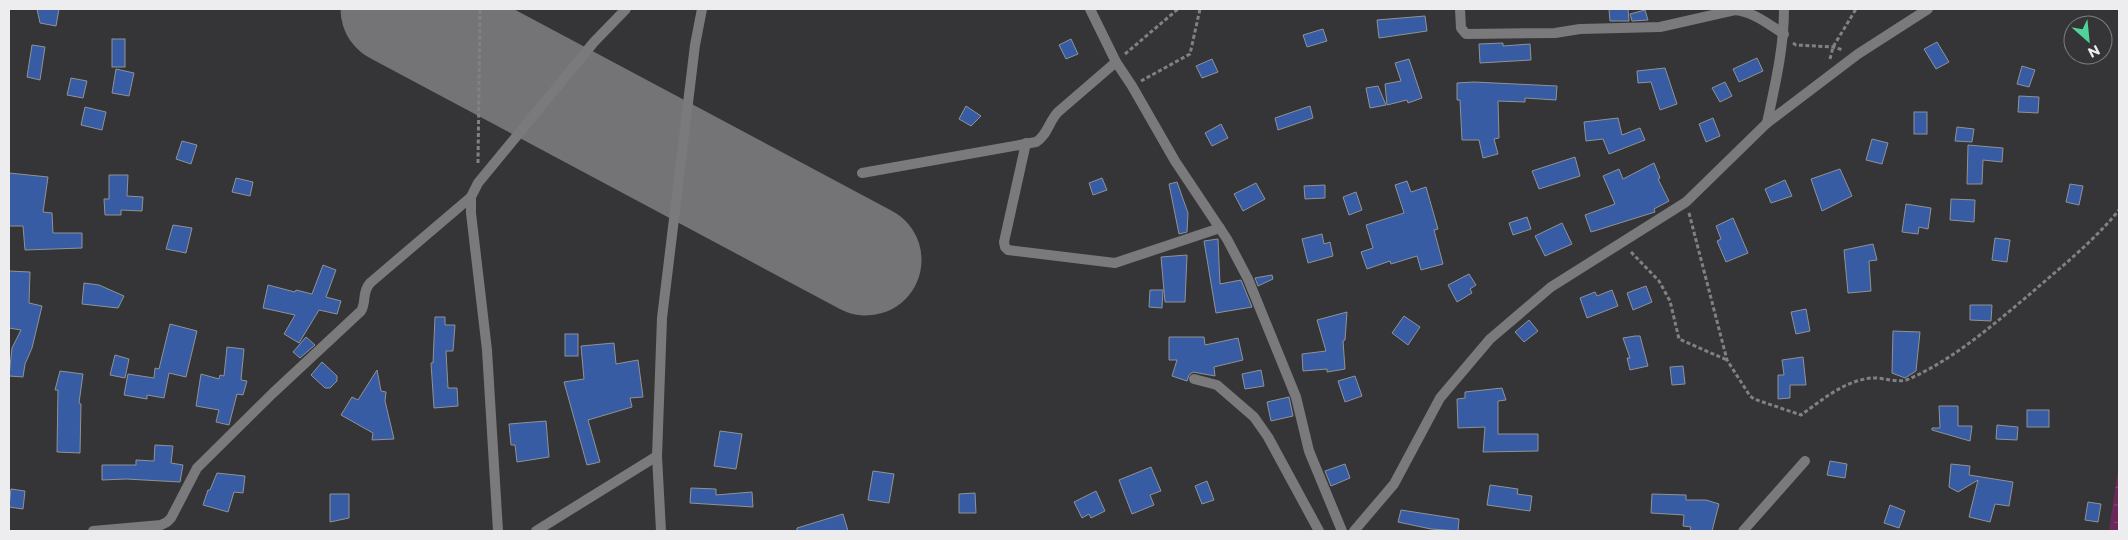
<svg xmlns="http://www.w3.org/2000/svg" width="2128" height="540" viewBox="0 0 2128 540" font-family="Montserrat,sans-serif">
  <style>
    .wetland { fill: url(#wetland-marsh) }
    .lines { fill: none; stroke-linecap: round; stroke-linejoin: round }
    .runway { stroke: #747476; stroke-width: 111 }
    .building { fill: #375ca4; stroke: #909295 }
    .path { stroke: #818184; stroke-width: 3; stroke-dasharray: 4 2.5; stroke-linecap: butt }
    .street { stroke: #7a797b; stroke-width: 10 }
  </style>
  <defs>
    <pattern id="wetland-marsh" width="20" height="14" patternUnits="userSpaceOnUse" patternTransform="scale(1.25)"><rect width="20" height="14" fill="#6a275a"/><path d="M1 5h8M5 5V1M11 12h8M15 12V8" fill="none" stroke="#804772"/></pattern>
  </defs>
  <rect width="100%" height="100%" fill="#353538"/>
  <polygon class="wetland" points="2119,463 2119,531 2109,531"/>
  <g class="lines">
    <polyline class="runway" points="396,9 866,260"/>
  </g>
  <g class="building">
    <polygon points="37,9 59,9 56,26 40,23"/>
    <polygon points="1609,9 1628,9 1629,21 1610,21"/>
    <polygon points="1645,10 1648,20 1632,21 1630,14"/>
    <polygon points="1425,16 1427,31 1379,38 1377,20"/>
    <polygon points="1323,29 1327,41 1307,47 1303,35"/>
    <rect x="112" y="39" width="13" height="28"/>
    <polygon points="1071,39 1078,54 1066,59 1059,45"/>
    <polygon points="1937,42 1949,62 1936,69 1924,49"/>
    <polygon points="1503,43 1503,46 1530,44 1531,60 1480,63 1479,44"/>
    <polygon points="32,45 45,47 40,80 27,77"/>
    <polygon points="1757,58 1763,71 1739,82 1733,69"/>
    <polygon points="1212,59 1218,72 1202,78 1196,66"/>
    <polygon points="1409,59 1422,98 1408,103 1407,100 1387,105 1385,84 1401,81 1395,63"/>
    <polygon points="2022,66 2035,70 2029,87 2017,84"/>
    <polygon points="1665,68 1677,104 1660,110 1651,82 1638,83 1637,71"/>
    <polygon points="116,69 134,73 129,96 112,93"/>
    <polygon points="71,78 87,81 83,98 67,95"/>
    <polygon points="1474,82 1557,86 1556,100 1525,98 1525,102 1498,101 1499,138 1494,139 1498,154 1483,158 1479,140 1462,140 1460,100 1457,100 1457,83"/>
    <polygon points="1725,82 1732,96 1720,102 1712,88"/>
    <polygon points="1378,86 1386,105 1370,108 1366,88"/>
    <polygon points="2019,96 2039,97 2038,113 2018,112"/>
    <polygon points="966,106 981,116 971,126 959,119"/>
    <polygon points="1310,106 1313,118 1278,130 1275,118"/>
    <polygon points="85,107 106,112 102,130 81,125"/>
    <rect x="1914" y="112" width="13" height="22"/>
    <polygon points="1618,118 1622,135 1640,128 1645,140 1609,154 1603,139 1586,141 1584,122"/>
    <polygon points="1713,118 1720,136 1706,142 1699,124"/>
    <polygon points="1221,124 1228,138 1212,146 1205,133"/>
    <polygon points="1957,127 1974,129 1972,142 1955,141"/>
    <polygon points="1872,139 1888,143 1882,164 1866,160"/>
    <polygon points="182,141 197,145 191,164 176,159"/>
    <polygon points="1968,145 2003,148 2002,162 1983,160 1982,184 1967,184"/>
    <polygon points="1575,157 1580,176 1539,189 1532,171"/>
    <polygon points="1654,163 1660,178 1658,179 1669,201 1654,209 1655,212 1591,232 1585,215 1615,204 1603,176 1619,169 1623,179"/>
    <polygon points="1840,169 1852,196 1822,211 1811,179"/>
    <polygon points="9,173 48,177 43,212 52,213 53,233 82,233 82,248 25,250 23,226 9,226"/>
    <polygon points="109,175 128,175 127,196 143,197 142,211 121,210 121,215 105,215 104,199 109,199"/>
    <polygon points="236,178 253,182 250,196 232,192"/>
    <polygon points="1102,178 1107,190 1093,195 1089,183"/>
    <polygon points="1785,180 1792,196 1771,203 1765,189"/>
    <polygon points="1407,181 1411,192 1426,187 1438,229 1434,230 1443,264 1421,270 1417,256 1391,264 1390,261 1367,269 1361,252 1373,248 1366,225 1404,213 1395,185"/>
    <polygon points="1177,182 1188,213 1187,232 1179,234 1169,184"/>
    <polygon points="1256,183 1265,199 1243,211 1234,194"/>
    <polygon points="2070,184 2083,186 2079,205 2066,202"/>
    <polygon points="1325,185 1325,198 1305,199 1304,186"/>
    <polygon points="1356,192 1362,210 1349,215 1343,197"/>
    <polygon points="1951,199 1975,200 1974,222 1950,220"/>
    <polygon points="1906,204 1931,208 1928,229 1919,227 1918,234 1902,232"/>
    <polygon points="1527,217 1531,229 1513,235 1509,223"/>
    <polygon points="1733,218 1748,253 1726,262 1717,241 1721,239 1716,226"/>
    <polygon points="1562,223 1572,244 1545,256 1535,236"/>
    <polygon points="173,225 192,228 186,253 166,249"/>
    <polygon points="1322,234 1324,244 1330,242 1333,256 1308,263 1302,239"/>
    <polygon points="1995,238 2010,240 2007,262 1992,260"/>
    <polygon points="1218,239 1220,284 1241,280 1252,307 1216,313 1204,241"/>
    <polygon points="1873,244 1877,260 1869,261 1871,291 1848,293 1844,250"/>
    <polygon points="1187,255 1185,302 1165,302 1161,257"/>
    <polygon points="323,265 336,270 326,297 341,301 337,314 319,310 299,343 284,334 295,315 263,308 268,285 295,292 296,290 312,294"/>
    <polygon points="9,271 30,272 29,303 42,306 32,348 25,364 23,377 9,376 12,348 21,330 9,328"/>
    <polygon points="1469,274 1476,285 1470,289 1472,293 1457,302 1448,285"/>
    <polygon points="1272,275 1273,279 1258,286 1255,278"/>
    <polygon points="84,283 99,285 124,296 118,308 82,304"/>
    <polygon points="1646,286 1652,302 1633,310 1627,293"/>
    <polygon points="1150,290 1163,290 1162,308 1149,307"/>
    <polygon points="1612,290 1618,306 1587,318 1580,298 1595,292 1597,296"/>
    <polygon points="1970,305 1992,305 1991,321 1970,320"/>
    <polygon points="1806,309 1810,331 1796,334 1791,312"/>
    <polygon points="1347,312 1345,340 1343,341 1345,369 1327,372 1327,369 1303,371 1302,354 1326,351 1317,320"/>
    <polygon points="1404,316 1420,327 1408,345 1392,333"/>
    <polygon points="435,317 445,317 445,325 455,325 453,351 446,351 448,388 457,388 458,406 434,408 431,363 433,363"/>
    <polygon points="1529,320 1538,331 1524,342 1515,332"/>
    <polygon points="170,324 197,331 186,377 169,373 164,398 147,395 147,399 124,395 128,374 154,378 155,368 159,369"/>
    <polygon points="1893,331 1920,332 1916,371 1905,378 1892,373"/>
    <rect x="565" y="334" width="13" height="22"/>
    <polygon points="1635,336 1640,336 1648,366 1630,370 1627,358 1630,358 1623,338"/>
    <polygon points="306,337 315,345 300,358 293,352"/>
    <polygon points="1169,337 1204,337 1205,345 1238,338 1243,360 1214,367 1215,376 1193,372 1189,375 1187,381 1172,376 1177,360 1169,360"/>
    <polygon points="614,343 616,364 638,360 643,397 630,398 632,407 588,420 600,462 587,465 564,382 584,379 581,346"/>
    <polygon points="227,347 244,349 241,380 247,381 243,395 237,394 229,425 216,422 219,410 196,406 201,374 219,379 220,375 224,376"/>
    <polygon points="115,355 129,359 125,378 110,375"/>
    <polygon points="1803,357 1806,385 1790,385 1790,398 1778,399 1778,375 1784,375 1782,360"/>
    <polygon points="322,362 337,376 337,381 330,388 325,388 311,375"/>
    <polygon points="1683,366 1685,384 1672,385 1670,367"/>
    <polygon points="377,370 381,391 386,392 385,401 394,439 372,440 373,433 341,415 352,397 358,400"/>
    <polygon points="1261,370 1264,386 1245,389 1242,374"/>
    <polygon points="60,371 83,374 79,403 81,404 80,453 57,452 58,390 55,390"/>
    <polygon points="1355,376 1362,396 1345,402 1338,381"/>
    <polygon points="1502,388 1506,400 1498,401 1498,434 1538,434 1538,451 1483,452 1485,427 1458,428 1457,399 1465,398 1465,392"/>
    <polygon points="1289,397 1293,416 1271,421 1267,402"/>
    <polygon points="1939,406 1958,406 1958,426 1972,426 1970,441 1932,430 1932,428 1940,428"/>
    <rect x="2027" y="410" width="22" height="17"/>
    <polygon points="546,421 549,457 517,462 515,445 511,445 509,424"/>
    <polygon points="1997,425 2018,427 2017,440 1996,439"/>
    <polygon points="720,431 742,434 736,469 714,466"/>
    <polygon points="155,445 173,446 171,463 183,465 180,482 126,479 102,480 102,465 136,465 136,460 154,461"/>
    <polygon points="1830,461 1847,464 1845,478 1827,475"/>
    <polygon points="1345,464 1350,478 1331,486 1325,471"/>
    <polygon points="1951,464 1970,466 1969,475 2013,482 2009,506 1995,504 1990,522 1969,517 1978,480 1958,492 1949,487"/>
    <polygon points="1151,467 1161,491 1150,495 1154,505 1132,514 1119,480"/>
    <polygon points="873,471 894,474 889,503 868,500"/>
    <polygon points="217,473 245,476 243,493 234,492 228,512 203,505 208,490 210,490"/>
    <polygon points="1207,481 1214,500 1202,504 1195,486"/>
    <polygon points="1490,485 1518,489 1517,494 1532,496 1530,511 1487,505"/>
    <polygon points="691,488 716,489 716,495 752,492 753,507 690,503"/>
    <polygon points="11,489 25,491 23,509 9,507"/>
    <polygon points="1096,491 1105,511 1091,518 1089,514 1082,518 1074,502"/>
    <polygon points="975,493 976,513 959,513 959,494"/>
    <polygon points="330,494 349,494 349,518 330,522"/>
    <polygon points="1652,494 1686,495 1686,500 1706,500 1719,504 1712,531 1690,531 1691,527 1683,526 1684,515 1651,513"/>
    <polygon points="2088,502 2101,504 2098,522 2085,520"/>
    <polygon points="1890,505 1905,511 1899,528 1884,523"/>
    <polygon points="1401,510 1459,519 1458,531 1431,529 1398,522"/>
    <polygon points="843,514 848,531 797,531 797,528"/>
  </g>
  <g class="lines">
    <g class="path">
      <polyline points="1793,43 1796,45 1833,47 1843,50"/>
      <polyline points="1125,54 1178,9"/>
      <polyline points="1830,59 1833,47 1856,9"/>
      <polyline points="1141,81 1190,54 1200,9"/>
      <polyline points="478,163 480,9"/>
      <path d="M1689,213L1727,360L1750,396L1754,399L1801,415C1822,400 1844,381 1871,378C1883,377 1898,384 1909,379C1954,359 1993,325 2030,294C2061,267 2093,242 2119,210"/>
      <polyline points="1631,252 1659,281 1670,301 1679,339 1727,360"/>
    </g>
    <g class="street">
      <polyline points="1090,9 1116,62 1132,86 1175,161 1227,239 1248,279 1296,397 1309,451 1342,531"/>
      <path d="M1460,9L1461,28L1466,34L1555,33L1580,29L1660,27L1735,10C1754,12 1768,24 1784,34"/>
      <path d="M1767,123C1775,85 1784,48 1784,9"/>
      <polyline points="1026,143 1004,242 1005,247 1008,250 1115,263 1220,228"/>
      <path d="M862,173L1036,142C1047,136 1049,121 1058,112L1116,62"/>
      <polyline points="471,197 471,213 487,350 498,531"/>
      <polyline points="1194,379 1217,385 1254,417 1268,437 1319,531"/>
      <path d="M93,531L161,525L167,522L171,518L197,468L273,393L361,311C367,301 361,294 370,283L471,197L478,183L594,42L626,9"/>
      <polyline points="536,531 657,456"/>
      <polyline points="661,531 657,456 662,318 695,45 702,9"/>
      <polyline points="1354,531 1394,484 1440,398 1490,339 1551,287 1686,202 1767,123 1858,54 1928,9"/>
      <polyline points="1743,531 1805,461"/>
    </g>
  </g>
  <rect width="2128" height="540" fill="none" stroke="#ededef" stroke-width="20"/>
  <g transform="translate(2088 40) rotate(153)"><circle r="24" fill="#353538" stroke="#7f7f81"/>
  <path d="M0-4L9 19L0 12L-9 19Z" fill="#50d398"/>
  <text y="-8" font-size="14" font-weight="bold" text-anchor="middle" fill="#ededef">N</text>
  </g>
</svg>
